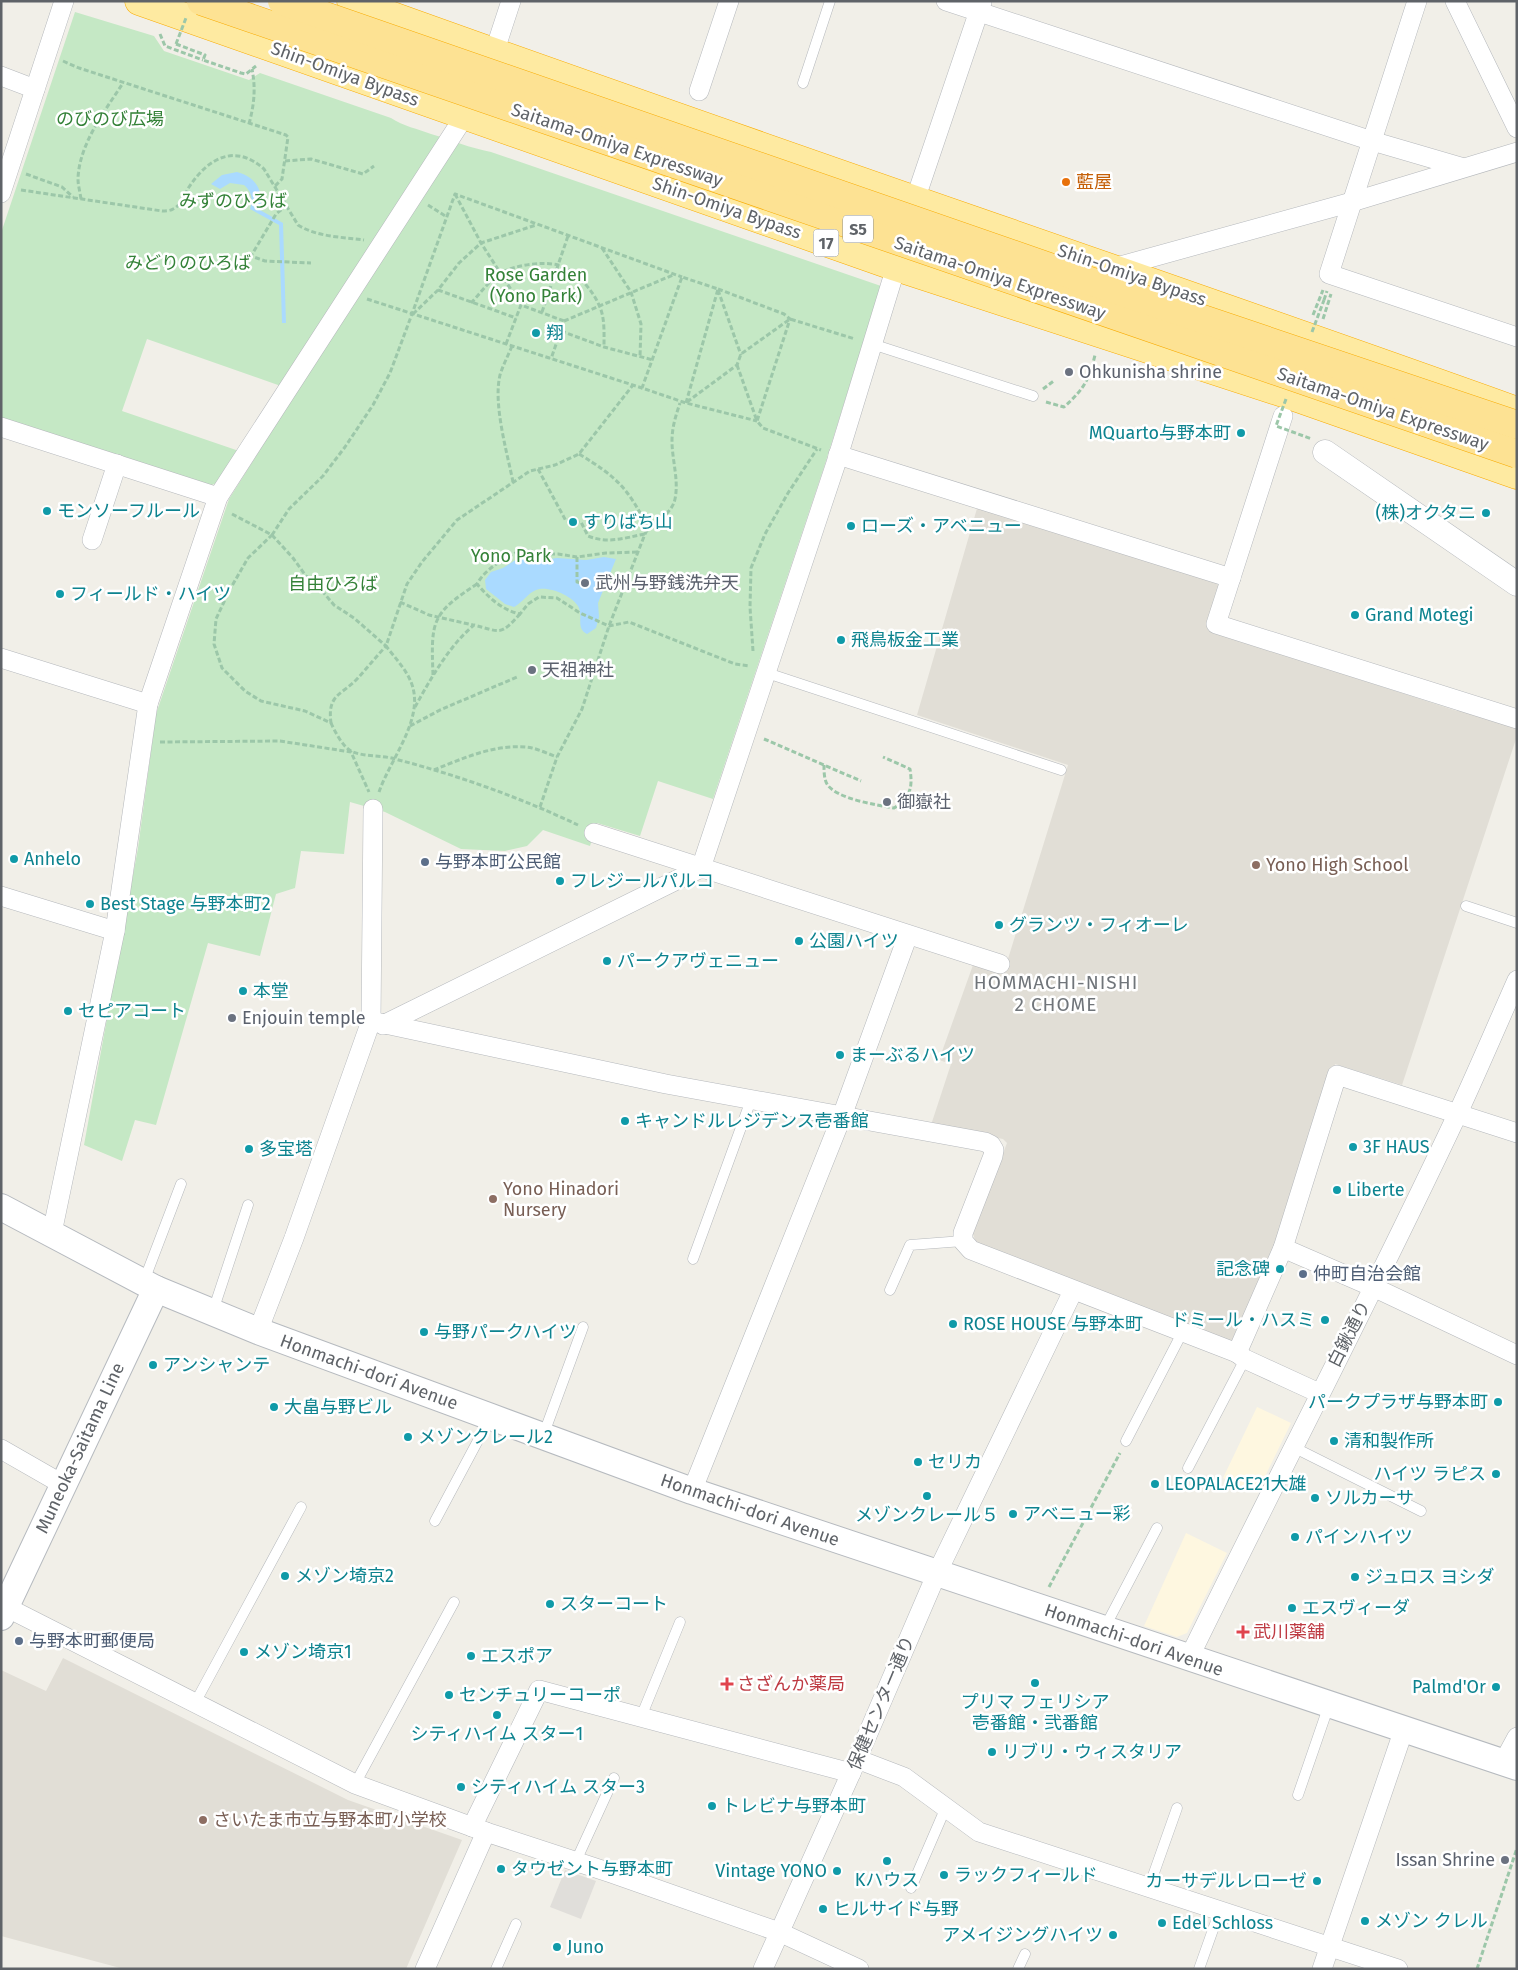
<svg xmlns="http://www.w3.org/2000/svg" width="1518" height="1970" viewBox="0 0 1518 1970" font-family="'Fira Sans','Noto Sans JP',sans-serif">
  <style>
    .commercial { fill: #fef7e0 }
    .industrial { fill: #e0deda }
    .education { fill: #e1ded6 }
    .green { fill: #c5e8c5 }
    .water { fill: #aadaff }
    .lines { fill: none; stroke-linecap: round; stroke-linejoin: round }
    .service-casing { stroke: #b5b8bc; stroke-width: 11 }
    .minor-casing { stroke: #b5b8bc; stroke-width: 20 }
    .tertiary-casing { stroke: #b5b8bc; stroke-width: 25 }
    .secondary-casing { stroke: #b6babf; stroke-width: 28 }
    .trunk-casing { stroke: #f9ab00; stroke-width: 29 }
    .path { stroke: #9cc7a9; stroke-width: 3; stroke-dasharray: 5 2.5; stroke-linecap: butt }
    .service { stroke: #fff; stroke-width: 10 }
    .minor { stroke: #fff; stroke-width: 19 }
    .tertiary { stroke: #fff; stroke-width: 24 }
    .secondary { stroke: #fff; stroke-width: 26 }
    .trunk { stroke: #feeaa1; stroke-width: 28 }
    .motorway-bridge-casing { stroke: #f9ab00; stroke-width: 29; stroke-linecap: butt }
    .path-bridge { stroke: #9cc7a9; stroke-width: 3; stroke-dasharray: 5 2.5; stroke-linecap: butt }
    .motorway-bridge { stroke: #fde293; stroke-width: 28 }
    .food-dot { fill: #e8710a; stroke: #fff; stroke-width: 2 }
    .culture-dot { fill: #0f9aa8; stroke: #fff; stroke-width: 2 }
    .worship-dot { fill: #6b7280; stroke: #fff; stroke-width: 2 }
    .service-dot { fill: #5c6f8a; stroke: #fff; stroke-width: 2 }
    .education-dot { fill: #8d6e63; stroke: #fff; stroke-width: 2 }
    .health-dot { fill: #e0444e; stroke: #fff; stroke-width: 2 }
    .labels { text-anchor: middle; dominant-baseline: central; stroke-width: 5; stroke-linejoin: round; paint-order: stroke }
    .shield { fill: #fff; stroke: #8f9295; stroke-width: 1 }
    .shield-label { font-size: 16px; font-weight: bold; fill: #5f6368 }
    .street-label { font-size: 18px; fill: #5f6368; stroke: #fff }
    .park-label { font-size: 18px; fill: #348238; stroke: #fff }
    .food-label { font-size: 18px; fill: #c56008; stroke: #fff; text-anchor: start }
    .culture-label { font-size: 18px; fill: #0d838f; stroke: #fff; text-anchor: start }
    .worship-label { font-size: 18px; fill: #5b616d; stroke: #fff; text-anchor: start }
    .service-label { font-size: 18px; fill: #4e5e75; stroke: #fff; text-anchor: start }
    .education-label { font-size: 18px; fill: #785e54; stroke: #fff; text-anchor: start }
    .health-label { font-size: 18px; fill: #be3a42; stroke: #fff; text-anchor: start }
    .neighbourhood-label { font-size: 19px; letter-spacing: 1px; fill: #70757a; stroke: #fff }
  </style>
  <rect width="100%" height="100%" fill="#f1efe8"/>
  <g class="commercial">
    <polygon points="1257,1407 1291,1423 1257,1493 1223,1478"/>
    <polygon points="1186,1533 1227,1553 1187,1633 1177,1637 1144,1626"/>
  </g>
  <polygon class="industrial" points="565,1870 596,1881 581,1919 550,1907"/>
  <g class="education">
    <polygon points="978,505 1217,583 1220,590 1208,630 1457,711 1459,707 1517,725 1517,736 1402,1085 1335,1064 1278,1239 1236,1339 1228,1344 977,1244 972,1232 1007,1143 1003,1139 931,1125 951,1064 939,1060 973,965 1003,975 1068,765 917,715"/>
    <polygon points="63,1658 348,1800 462,1840 406,1969 124,1969 1,1936 1,1670 46,1691"/>
  </g>
  <path class="green" d="M75,12L154,36L164,51L249,80L260,73L391,118C403,126 418,129 431,134C451,140 470,148 491,152L881,286L824,467L713,799L658,781L640,836L597,823L590,846L543,830L527,846L505,851L461,849L385,812L350,802L344,854L301,851L295,888L276,894L260,956L208,943L156,1125L135,1120L122,1161L84,1145L138,848L156,714L229,499L292,399L278,385L147,339L122,411L239,451L217,483L209,486L1,419V233Z"/>
  <g class="water">
    <path d="M237,172C256,177 264,191 260,210L283,223L286,323H282L279,225L250,209C253,199 252,192 244,185L230,183L220,189L211,184L222,175Z"/>
    <path d="M525,554L536,555L544,560L557,558L586,560L604,557L616,559L598,603L599,617L596,628L587,634C575,628 584,616 578,606C572,596 548,585 536,590C528,593 522,603 514,607L505,604L486,589L485,580L491,572L503,568Z"/>
  </g>
  <g class="lines">
    <g class="service-casing">
      <g id="service">
        <polyline points="803,83 830,1"/>
        <polyline points="872,344 1033,396"/>
        <polyline points="767,673 1061,770"/>
        <polyline points="1466,906 1517,923"/>
        <polyline points="693,1259 751,1100"/>
        <polyline points="144,1281 181,1184"/>
        <polyline points="890,1290 910,1245 963,1241"/>
        <polyline points="213,1311 248,1205"/>
        <polyline points="543,1436 583,1327"/>
        <polyline points="1126,1441 1182,1333"/>
        <polyline points="1293,1447 1421,1511"/>
        <polyline points="1188,1468 1245,1359"/>
        <polyline points="435,1521 490,1418"/>
        <polyline points="1104,1629 1157,1528"/>
        <polyline points="195,1703 301,1507"/>
        <polyline points="641,1717 680,1622"/>
        <polyline points="355,1784 454,1602"/>
        <polyline points="1298,1795 1329,1705"/>
        <polyline points="576,1861 614,1778"/>
        <polyline points="1149,1887 1177,1808"/>
        <polyline points="911,1888 946,1807"/>
        <polyline points="496,1969 516,1924"/>
        <polyline points="1018,1969 1025,1954"/>
        <polyline points="1199,1969 1220,1910"/>
      </g>
    </g>
    <g class="minor-casing">
      <g id="minor">
        <polyline points="946,1 1372,141 1461,167"/>
        <polyline points="1417,1 1329,274 1517,337"/>
        <polyline points="1455,1 1517,128"/>
        <polyline points="494,53 511,1"/>
        <polyline points="1,76 35,89"/>
        <polyline points="699,91 729,1"/>
        <polyline points="1,193 64,1"/>
        <polyline points="915,200 982,2"/>
        <polyline points="1113,268 1352,202 1517,152"/>
        <polyline points="1283,416 1216,624 1517,719"/>
        <polyline points="1,427 218,497"/>
        <polyline points="838,455 1231,578"/>
        <polyline points="92,540 117,464"/>
        <polyline points="1,658 148,704"/>
        <polyline points="594,833 1000,964"/>
        <polyline points="1,896 115,931"/>
        <polyline points="371,1021 666,1084 985,1142 991,1145 994,1150 993,1156 963,1233 963,1241 971,1250 1237,1353 1245,1359 1319,1393"/>
        <polyline points="383,1025 701,868 836,463 896,267"/>
        <polyline points="52,1233 115,931 148,704 218,497 464,117"/>
        <polyline points="1283,1248 1373,1287 1517,1355"/>
        <polyline points="258,1331 294,1238 371,1021 373,809"/>
        <polyline points="1237,1353 1283,1248 1337,1075 1517,1133"/>
        <polyline points="1,1449 62,1484"/>
        <polyline points="692,1491 842,1116 908,935"/>
        <polyline points="6,1607 355,1784 486,1832 611,1873 779,1932 859,1969"/>
        <path d="M1189,1658C1277,1477 1371,1298 1457,1115C1478,1070 1497,1025 1517,980"/>
        <polyline points="857,1759 904,1777 979,1832 1398,1969"/>
        <polyline points="1503,1763 1517,1737"/>
        <polyline points="472,1827 539,1690 851,1773"/>
        <polyline points="425,1969 486,1832"/>
        <polyline points="763,1969 851,1773 937,1573 1073,1291"/>
        <polyline points="1322,1969 1404,1729"/>
      </g>
    </g>
    <g class="tertiary-casing">
      <polyline id="tertiary" points="1325,452 1517,584"/>
    </g>
    <g class="secondary-casing">
      <g id="secondary">
        <polyline points="1,1207 156,1289 258,1331 491,1417 692,1491 1517,1767"/>
        <polyline points="1,1617 156,1289"/>
      </g>
    </g>
    <g class="trunk-casing">
      <g id="trunk">
        <polyline points="139,1 896,267 1289,395 1517,475"/>
        <path d="M351,1C738,141 1129,272 1517,411"/>
      </g>
    </g>
    <g class="path">
      <polyline points="160,34 165,46 203,60"/>
      <polyline points="176,44 205,55 203,60 241,73 246,74 256,66"/>
      <polyline points="63,61 79,68 286,135 288,137 282,179 275,186"/>
      <path d="M249,124C254,105 256,89 252,69"/>
      <polyline points="285,161 311,159 363,174 374,166"/>
      <polyline points="26,174 62,187 73,197"/>
      <path d="M21,190L162,211C165,211 170,211 173,209C182,205 185,194 189,187C208,158 235,143 264,169L298,225C317,237 342,237 364,240"/>
      <polyline points="455,194 481,243 521,305"/>
      <path d="M81,199C80,192 78,185 78,179C79,144 105,111 123,83"/>
      <polyline points="287,205 276,214 251,256 265,261 311,263"/>
      <polyline points="428,205 447,217"/>
      <polyline points="602,248 631,292 641,324 640,357"/>
      <polyline points="718,289 784,314 790,319 757,421 763,428 821,450"/>
      <polyline points="438,290 516,318"/>
      <polyline points="718,290 741,355"/>
      <polyline points="367,299 642,388"/>
      <polyline points="1324,300 1327,291"/>
      <path d="M471,303C480,294 490,279 501,273C515,265 543,261 558,265C575,270 592,289 599,305C605,317 604,333 604,347"/>
      <polyline points="542,312 568,236"/>
      <polyline points="413,314 438,290 459,263 481,243 536,225"/>
      <polyline points="1313,315 1323,290"/>
      <polyline points="1323,319 1331,294"/>
      <polyline points="564,321 673,275"/>
      <polyline points="561,331 604,347 653,360"/>
      <polyline points="506,344 521,305 564,321 551,359"/>
      <path d="M512,346C508,356 503,365 500,375C493,404 507,452 513,482"/>
      <polyline points="737,365 757,421"/>
      <polyline points="1043,389 1055,380"/>
      <polyline points="687,402 737,365 741,354 790,319 855,339"/>
      <path d="M1046,402L1064,407C1084,389 1089,380 1095,355"/>
      <polyline points="686,403 718,289 682,277 642,388 686,403 757,421"/>
      <path d="M579,454C617,477 628,488 648,528"/>
      <path d="M538,469L566,521L581,522L588,536C608,544 624,538 645,534"/>
      <polyline points="232,514 272,535 289,509 323,476 345,447 373,405 390,373 412,314 455,194 682,277"/>
      <path d="M272,535L293,558L306,576L318,586L334,605L354,618L386,646C376,657 367,668 357,679C342,695 327,694 331,723L305,711L261,701L245,691L222,668L214,644L216,619L229,591L248,558Z"/>
      <path d="M637,552L606,553L577,557L558,554H543L522,549C506,559 487,566 477,584C488,597 502,610 520,614L528,604L539,597L557,598L580,613L609,626L629,622L735,664L750,666"/>
      <polyline points="577,557 577,582 583,583"/>
      <polyline points="400,602 429,615 473,625"/>
      <polyline points="753,651 750,607 751,568 765,534 788,493 817,449"/>
      <path d="M433,675C431,621 431,614 477,584"/>
      <path d="M415,707C431,678 449,646 474,625C501,632 500,636 520,614"/>
      <path d="M331,723C335,732 344,749 353,752C366,757 382,755 395,759C457,775 519,797 578,825"/>
      <polyline points="410,726 440,710 517,677"/>
      <polyline points="764,739 861,781"/>
      <polyline points="160,742 280,741 351,752 369,792"/>
      <path d="M824,765C824,771 824,779 827,784C836,799 877,805 894,808C910,797 913,789 910,769L883,757"/>
      <path d="M434,770C463,758 500,742 532,748C540,750 549,754 557,757"/>
      <path d="M379,792C390,760 422,722 413,688C409,672 395,658 386,646L407,584L422,562L457,520L530,471L555,465L579,454L633,385"/>
      <path d="M540,807L557,757L582,709L609,626L645,534C652,520 671,517 675,499C679,480 672,460 672,441C672,427 676,415 680,403"/>
      <polyline points="1049,1587 1120,1453"/>
      <polyline points="1477,1969 1517,1848"/>
    </g>
    <use href="#service" class="service"/>
    <use href="#minor" class="minor"/>
    <use href="#tertiary" class="tertiary"/>
    <use href="#secondary" class="secondary"/>
    <use href="#trunk" class="trunk"/>
    <g class="motorway-bridge-casing">
      <g id="motorway-bridge">
        <polyline points="201,1 1517,454"/>
        <polyline points="282,1 1084,279 1517,425"/>
      </g>
    </g>
    <g class="path-bridge">
      <polyline points="176,44 186,18"/>
      <polyline points="1312,332 1324,300"/>
      <polyline points="1286,399 1276,426 1312,439"/>
    </g>
    <use href="#motorway-bridge" class="motorway-bridge"/>
  </g>
  <circle class="food-dot" cx="1066" cy="182" r="5"/>
  <g class="culture-dot">
    <circle cx="536" cy="333" r="5"/>
    <circle cx="1241" cy="433" r="5"/>
    <circle cx="47" cy="511" r="5"/>
    <circle cx="1486" cy="513" r="5"/>
    <circle cx="573" cy="522" r="5"/>
    <circle cx="851" cy="526" r="5"/>
    <circle cx="60" cy="594" r="5"/>
    <circle cx="1355" cy="615" r="5"/>
    <circle cx="841" cy="640" r="5"/>
    <circle cx="14" cy="859" r="5"/>
    <circle cx="560" cy="881" r="5"/>
    <circle cx="90" cy="904" r="5"/>
    <circle cx="999" cy="925" r="5"/>
    <circle cx="799" cy="941" r="5"/>
    <circle cx="607" cy="961" r="5"/>
    <circle cx="243" cy="991" r="5"/>
    <circle cx="68" cy="1011" r="5"/>
    <circle cx="840" cy="1055" r="5"/>
    <circle cx="625" cy="1121" r="5"/>
    <circle cx="1353" cy="1147" r="5"/>
    <circle cx="249" cy="1149" r="5"/>
    <circle cx="1337" cy="1190" r="5"/>
    <circle cx="1280" cy="1269" r="5"/>
    <circle cx="1325" cy="1320" r="5"/>
    <circle cx="953" cy="1324" r="5"/>
    <circle cx="424" cy="1332" r="5"/>
    <circle cx="153" cy="1365" r="5"/>
    <circle cx="1498" cy="1402" r="5"/>
    <circle cx="274" cy="1407" r="5"/>
    <circle cx="408" cy="1437" r="5"/>
    <circle cx="1334" cy="1441" r="5"/>
    <circle cx="918" cy="1462" r="5"/>
    <circle cx="1496" cy="1474" r="5"/>
    <circle cx="1155" cy="1484" r="5"/>
    <circle cx="927" cy="1496" r="5"/>
    <circle cx="1315" cy="1498" r="5"/>
    <circle cx="1013" cy="1514" r="5"/>
    <circle cx="1295" cy="1537" r="5"/>
    <circle cx="285" cy="1576" r="5"/>
    <circle cx="1355" cy="1577" r="5"/>
    <circle cx="550" cy="1604" r="5"/>
    <circle cx="1292" cy="1608" r="5"/>
    <circle cx="244" cy="1652" r="5"/>
    <circle cx="471" cy="1656" r="5"/>
    <circle cx="1035" cy="1683" r="5"/>
    <circle cx="1496" cy="1687" r="5"/>
    <circle cx="449" cy="1695" r="5"/>
    <circle cx="497" cy="1715" r="5"/>
    <circle cx="992" cy="1752" r="5"/>
    <circle cx="461" cy="1787" r="5"/>
    <circle cx="712" cy="1806" r="5"/>
    <circle cx="887" cy="1861" r="5"/>
    <circle cx="501" cy="1869" r="5"/>
    <circle cx="837" cy="1871" r="5"/>
    <circle cx="944" cy="1875" r="5"/>
    <circle cx="1317" cy="1881" r="5"/>
    <circle cx="823" cy="1909" r="5"/>
    <circle cx="1365" cy="1921" r="5"/>
    <circle cx="1162" cy="1923" r="5"/>
    <circle cx="1113" cy="1935" r="5"/>
    <circle cx="557" cy="1947" r="5"/>
  </g>
  <g class="worship-dot">
    <circle cx="1069" cy="372" r="5"/>
    <circle cx="585" cy="583" r="5"/>
    <circle cx="532" cy="670" r="5"/>
    <circle cx="887" cy="802" r="5"/>
    <circle cx="232" cy="1018" r="5"/>
    <circle cx="1505" cy="1860" r="5"/>
  </g>
  <g class="service-dot">
    <circle cx="425" cy="862" r="5"/>
    <circle cx="1303" cy="1274" r="5"/>
    <circle cx="19" cy="1641" r="5"/>
  </g>
  <g class="education-dot">
    <circle cx="1256" cy="865" r="5"/>
    <circle cx="493" cy="1199" r="5"/>
    <circle cx="203" cy="1820" r="5"/>
  </g>
  <g class="health-dot">
    <path d="M1240.5 1624.5h5v5h5v5h-5v5h-5v-5h-5v-5h5z"/>
    <path d="M724.5 1676.5h5v5h5v5h-5v5h-5v-5h-5v-5h5z"/>
  </g>
  <g class="labels">
    <g class="shield">
      <rect x="843" y="215.5" width="30" height="27" rx="4"/>
      <rect x="813.5" y="229.5" width="25" height="27" rx="4"/>
    </g>
    <g class="shield-label">
      <text x="858" y="229">S5</text>
      <text x="826" y="243">17</text>
    </g>
    <g class="street-label">
      <text transform="translate(345 74) rotate(20)">Shin-Omiya Bypass</text>
      <text transform="translate(617 145) rotate(19)">Saitama-Omiya Expressway</text>
      <text transform="translate(727 208) rotate(19)">Shin-Omiya Bypass</text>
      <text transform="translate(1132 275) rotate(19)">Shin-Omiya Bypass</text>
      <text transform="translate(1000 278) rotate(19)">Saitama-Omiya Expressway</text>
      <text transform="translate(1383 409) rotate(19)">Saitama-Omiya Expressway</text>
      <text transform="translate(1349 1334) rotate(-63)">白鍬通り</text>
      <text transform="translate(369 1372) rotate(20)">Honmachi-dori Avenue</text>
      <text transform="translate(80 1448) rotate(-65)">Muneoka-Saitama Line</text>
      <text transform="translate(750 1510) rotate(19)">Honmachi-dori Avenue</text>
      <text transform="translate(1134 1640) rotate(19)">Honmachi-dori Avenue</text>
      <text transform="translate(881 1703) rotate(-67)">保健センター通り</text>
    </g>
    <g class="park-label">
      <text x="110" y="119">のびのび広場</text>
      <text x="233" y="201">みずのひろば</text>
      <text x="188" y="263">みどりのひろば</text>
      <text x="536" y="275">Rose Garden<tspan x="536" dy="21">(Yono Park)</tspan></text>
      <text x="511" y="556">Yono Park</text>
      <text x="333" y="584">自由ひろば</text>
    </g>
    <g class="food-label">
      <text x="1076" y="182">藍屋</text>
    </g>
    <g class="culture-label">
      <text x="546" y="333">翔</text>
      <text x="1231" y="433" text-anchor="end">MQuarto与野本町</text>
      <text x="57" y="511">モンソーフルール</text>
      <text x="1476" y="513" text-anchor="end">(株)オクタニ</text>
      <text x="583" y="522">すりばち山</text>
      <text x="861" y="526">ローズ・アベニュー</text>
      <text x="70" y="594">フィールド・ハイツ</text>
      <text x="1365" y="615">Grand Motegi</text>
      <text x="851" y="640">飛鳥板金工業</text>
      <text x="24" y="859">Anhelo</text>
      <text x="570" y="881">フレジールパルコ</text>
      <text x="100" y="904">Best Stage 与野本町2</text>
      <text x="1009" y="925">グランツ・フィオーレ</text>
      <text x="809" y="941">公園ハイツ</text>
      <text x="617" y="961">パークアヴェニュー</text>
      <text x="253" y="991">本堂</text>
      <text x="78" y="1011">セピアコート</text>
      <text x="850" y="1055">まーぶるハイツ</text>
      <text x="635" y="1121">キャンドルレジデンス壱番館</text>
      <text x="1363" y="1147">3F HAUS</text>
      <text x="259" y="1149">多宝塔</text>
      <text x="1347" y="1190">Liberte</text>
      <text x="1270" y="1269" text-anchor="end">記念碑</text>
      <text x="1315" y="1320" text-anchor="end">ドミール・ハスミ</text>
      <text x="963" y="1324">ROSE HOUSE 与野本町</text>
      <text x="434" y="1332">与野パークハイツ</text>
      <text x="163" y="1365">アンシャンテ</text>
      <text x="1488" y="1402" text-anchor="end">パークプラザ与野本町</text>
      <text x="284" y="1407">大畠与野ビル</text>
      <text x="418" y="1437">メゾンクレール2</text>
      <text x="1344" y="1441">清和製作所</text>
      <text x="928" y="1462">セリカ</text>
      <text x="1486" y="1474" text-anchor="end">ハイツ ラピス</text>
      <text x="1165" y="1484">LEOPALACE21大雄</text>
      <text x="1325" y="1498">ソルカーサ</text>
      <text x="1023" y="1514">アベニュー彩</text>
      <text x="927" y="1515" text-anchor="middle">メゾンクレール５</text>
      <text x="1305" y="1537">パインハイツ</text>
      <text x="295" y="1576">メゾン埼京2</text>
      <text x="1365" y="1577">ジュロス ヨシダ</text>
      <text x="560" y="1604">スターコート</text>
      <text x="1302" y="1608">エスヴィーダ</text>
      <text x="254" y="1652">メゾン埼京1</text>
      <text x="481" y="1656">エスポア</text>
      <text x="1486" y="1687" text-anchor="end">Palmd'Or</text>
      <text x="459" y="1695">センチュリーコーポ</text>
      <text x="1035" y="1702" text-anchor="middle">プリマ フェリシア<tspan x="1035" dy="21">壱番館・弐番館</tspan></text>
      <text x="497" y="1734" text-anchor="middle">シティハイム スター1</text>
      <text x="1002" y="1752">リブリ・ウィスタリア</text>
      <text x="471" y="1787">シティハイム スター3</text>
      <text x="722" y="1806">トレビナ与野本町</text>
      <text x="511" y="1869">タウゼント与野本町</text>
      <text x="827" y="1871" text-anchor="end">Vintage YONO</text>
      <text x="954" y="1875">ラックフィールド</text>
      <text x="887" y="1880" text-anchor="middle">Kハウス</text>
      <text x="1307" y="1881" text-anchor="end">カーサデルレローゼ</text>
      <text x="833" y="1909">ヒルサイド与野</text>
      <text x="1375" y="1921">メゾン クレル</text>
      <text x="1172" y="1923">Edel Schloss</text>
      <text x="1103" y="1935" text-anchor="end">アメイジングハイツ</text>
      <text x="567" y="1947">Juno</text>
    </g>
    <g class="worship-label">
      <text x="1079" y="372">Ohkunisha shrine</text>
      <text x="595" y="583">武州与野銭洗弁天</text>
      <text x="542" y="670">天祖神社</text>
      <text x="897" y="802">御嶽社</text>
      <text x="242" y="1018">Enjouin temple</text>
      <text x="1495" y="1860" text-anchor="end">Issan Shrine</text>
    </g>
    <g class="service-label">
      <text x="435" y="862">与野本町公民館</text>
      <text x="1313" y="1274">仲町自治会館</text>
      <text x="29" y="1641">与野本町郵便局</text>
    </g>
    <g class="education-label">
      <text x="1266" y="865">Yono High School</text>
      <text x="503" y="1189">Yono Hinadori<tspan x="503" dy="21">Nursery</tspan></text>
      <text x="213" y="1820">さいたま市立与野本町小学校</text>
    </g>
    <g class="health-label">
      <text x="1253" y="1632">武川薬舗</text>
      <text x="737" y="1684">さざんか薬局</text>
    </g>
    <g class="neighbourhood-label">
      <text x="1056" y="982">HOMMACHI-NISHI<tspan x="1056" dy="22">2 CHOME</tspan></text>
    </g>
  </g>
  <rect width="1518" height="1970" fill="none" stroke="#5f6368" stroke-width="5"/>
</svg>
